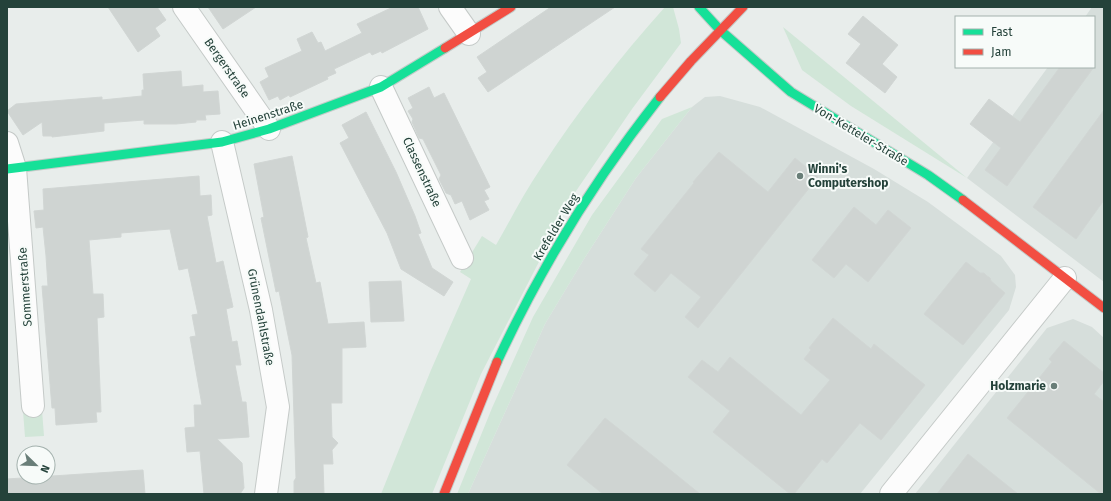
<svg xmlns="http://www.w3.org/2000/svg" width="1111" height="501" viewBox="0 0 1111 501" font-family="'Fira Sans',sans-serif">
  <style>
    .built { fill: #d6dedb }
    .green { fill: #d1e6d8 }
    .building { fill: #cfd4d2; stroke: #d1d6d4 }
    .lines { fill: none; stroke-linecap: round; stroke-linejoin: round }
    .street-casing { stroke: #c5cac8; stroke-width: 24 }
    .fast-casing { stroke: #c3cbc8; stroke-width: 11 }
    .jam-casing { stroke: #c3cbc8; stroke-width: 11 }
    .street { stroke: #fcfcfc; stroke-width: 22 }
    .fast { stroke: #16e098; stroke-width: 9 }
    .jam { stroke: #f24e42; stroke-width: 9 }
    .poi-dot { fill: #697e78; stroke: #f7fbf9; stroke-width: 1.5 }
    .labels { text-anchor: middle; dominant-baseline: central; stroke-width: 4; stroke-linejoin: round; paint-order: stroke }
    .street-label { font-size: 12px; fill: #24423a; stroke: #f7fbf9 }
    .poi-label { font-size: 12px; font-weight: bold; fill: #24423a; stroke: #f7fbf9; text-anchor: start }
  </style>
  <rect width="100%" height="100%" fill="#e8edeb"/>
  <g class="built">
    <polygon points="1092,7 1104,7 1104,282 967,178 1048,67 1094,67 1094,17 1085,17"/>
    <polygon points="720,96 760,107 874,169 928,202 1001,256 1015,275 1016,287 1009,310 860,494 468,494 545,324 584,259 636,178 692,107 705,97"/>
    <polygon points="1073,319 1092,327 1104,338 1104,494 915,494 1047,328"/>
  </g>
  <g class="green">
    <path d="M665,7H673L679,29L681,43L632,109L574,194L481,374L432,494H381L431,370L471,279L460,272L482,236L496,245C511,219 524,193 541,168C578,111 620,57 665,7Z"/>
    <polygon points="783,27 967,178 851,106 802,70"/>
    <polygon points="692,107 636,178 584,259 545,324 468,494 457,494 492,408 533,317 592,215 662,119"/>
    <polygon points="42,410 44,436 25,437 23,411"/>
  </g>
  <g class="building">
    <polygon points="108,7 157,7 166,20 155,28 160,36 138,52"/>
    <polygon points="208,7 256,7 223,29"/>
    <polygon points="393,7 418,7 428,29 382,53 381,51 372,55 370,52 334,69 336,73 327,77 328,79 290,97 289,95 280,100 278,96 269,100 260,82 269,77 265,68 302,51 297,39 312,32 318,43 321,42 325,51 362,33 357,24"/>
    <polygon points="551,7 615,7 488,92 478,78 487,72 477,57"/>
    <polygon points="863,16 898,45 882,64 897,77 885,93 846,63 861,44 848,34"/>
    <polygon points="1060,67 1094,67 1007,186 985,170 1001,148 970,124 989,99 1020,122"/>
    <polygon points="181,71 182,87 203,85 203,92 218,91 220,114 205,115 206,120 196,120 196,122 176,124 144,124 144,120 104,123 104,131 52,137 52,136 43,136 42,122 23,135 7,111 16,104 102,97 102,100 142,96 142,90 144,90 143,74"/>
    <polygon points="429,87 434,98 444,93 490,187 484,190 489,199 484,201 489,210 470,220 462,201 455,204 451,195 446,193 439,179 441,175 423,139 419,138 412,122 413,119 408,111 413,108 408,98"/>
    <polygon points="1104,110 1104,200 1076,239 1033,207"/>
    <polygon points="366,112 396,172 415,216 421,233 418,234 432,268 453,282 444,296 401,269 387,233 340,143 349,138 342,125"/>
    <polygon points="719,152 768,192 795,158 818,177 698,328 685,317 701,297 671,273 655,292 634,274 649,255 641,249 694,183 693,182"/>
    <polygon points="292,156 308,237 306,238 316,283 320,282 328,324 364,322 366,347 342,348 342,403 331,403 332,437 338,443 332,450 333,464 323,464 324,494 294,494 294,481 296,478 292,355 279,291 276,292 261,218 264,217 254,164"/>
    <polygon points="199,176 200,196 211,195 212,215 207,216 216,263 223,261 233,307 226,309 232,342 237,341 241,365 235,365 242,402 246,402 249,437 217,439 242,463 244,488 240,494 204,494 200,451 187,452 185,428 195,427 194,405 202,405 190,337 196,336 192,315 198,314 188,268 179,270 170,229 121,233 121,237 89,240 93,294 103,294 104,317 97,318 101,412 96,412 97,422 56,425 55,408 52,408 42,286 48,286 46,256 43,227 36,228 34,211 44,210 43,189"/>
    <polygon points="854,207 876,225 888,210 911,228 868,282 846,264 834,278 812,260"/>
    <polygon points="966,262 980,273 984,273 987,276 990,278 991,281 1005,293 963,345 924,314"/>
    <polygon points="401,281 404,321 371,322 369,282"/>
    <polygon points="833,318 871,349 874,344 925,385 881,440 860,423 827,463 822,459 794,494 790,494 713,432 730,411 688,377 702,360 718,372 730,357 801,415 830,380 804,359 811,350 809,348"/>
    <polygon points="1064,341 1104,373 1104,381 1094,394 1104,402 1104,494 1101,494 1007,418 1052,362 1049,359"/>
    <polygon points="605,418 653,456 700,494 603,494 567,465"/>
    <polygon points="968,454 1018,494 937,494"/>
    <polygon points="143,470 145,494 7,494 7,479"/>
  </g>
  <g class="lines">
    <g class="street-casing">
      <g id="street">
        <polyline points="184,7 269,129"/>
        <polyline points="450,7 469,34"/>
        <polyline points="381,87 462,258"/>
        <polyline points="222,142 261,310 278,407 266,494"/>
        <polyline points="7,143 15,168 33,406"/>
        <polyline points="891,494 1065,278"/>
      </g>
    </g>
    <g class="fast-casing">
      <g id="fast">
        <polyline points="699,7 720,30 791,92 928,175 963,200"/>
        <polyline points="7,169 222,142 269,129 381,87 445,48"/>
        <path d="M497,362C541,267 595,179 660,97"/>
      </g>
    </g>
    <g class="jam-casing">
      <g id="jam">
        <polyline points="445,48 511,7"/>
        <polyline points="660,97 691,61 743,7"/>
        <polyline points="963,200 1104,308"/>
        <polyline points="444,494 497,362"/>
      </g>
    </g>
    <use href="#street" class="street"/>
    <use href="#fast" class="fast"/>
    <use href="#jam" class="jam"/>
  </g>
  <g class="poi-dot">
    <circle cx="800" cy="176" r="4"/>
    <circle cx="1054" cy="386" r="4"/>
  </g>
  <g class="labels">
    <g class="street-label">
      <text transform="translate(227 68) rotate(55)">Bergerstraße</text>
      <text transform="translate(268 115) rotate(-18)">Heinenstraße</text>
      <text transform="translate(861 135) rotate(31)">Von-Ketteler-Straße</text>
      <text transform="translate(422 172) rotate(65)">Classenstraße</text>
      <text transform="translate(556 227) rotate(-59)">Krefelder Weg</text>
      <text transform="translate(25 287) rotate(-94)">Sommerstraße</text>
      <text transform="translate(261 317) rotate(79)">Grünendahlstraße</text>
    </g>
    <g class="poi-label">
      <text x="808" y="169">Winni's<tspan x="808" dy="14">Computershop</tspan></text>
      <text x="1046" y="386" text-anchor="end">Holzmarie</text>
    </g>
  </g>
  <rect width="1111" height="501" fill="none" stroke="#24423a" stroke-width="16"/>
  <rect x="955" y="16" width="140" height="52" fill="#f7fbf9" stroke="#a3b1ad"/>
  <rect x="963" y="29" width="20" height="6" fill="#16e098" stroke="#a3b1ad"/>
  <text x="991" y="36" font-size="12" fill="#24423a">Fast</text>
  <rect x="963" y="49" width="20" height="6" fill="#f24e42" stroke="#a3b1ad"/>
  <text x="991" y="56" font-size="12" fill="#24423a">Jam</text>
  <g transform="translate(36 465) rotate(113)"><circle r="19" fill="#f7fbf9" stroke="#a3b1ad"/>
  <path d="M0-3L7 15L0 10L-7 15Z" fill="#697e78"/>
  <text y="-6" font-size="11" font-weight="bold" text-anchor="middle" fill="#24423a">N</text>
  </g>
</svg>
